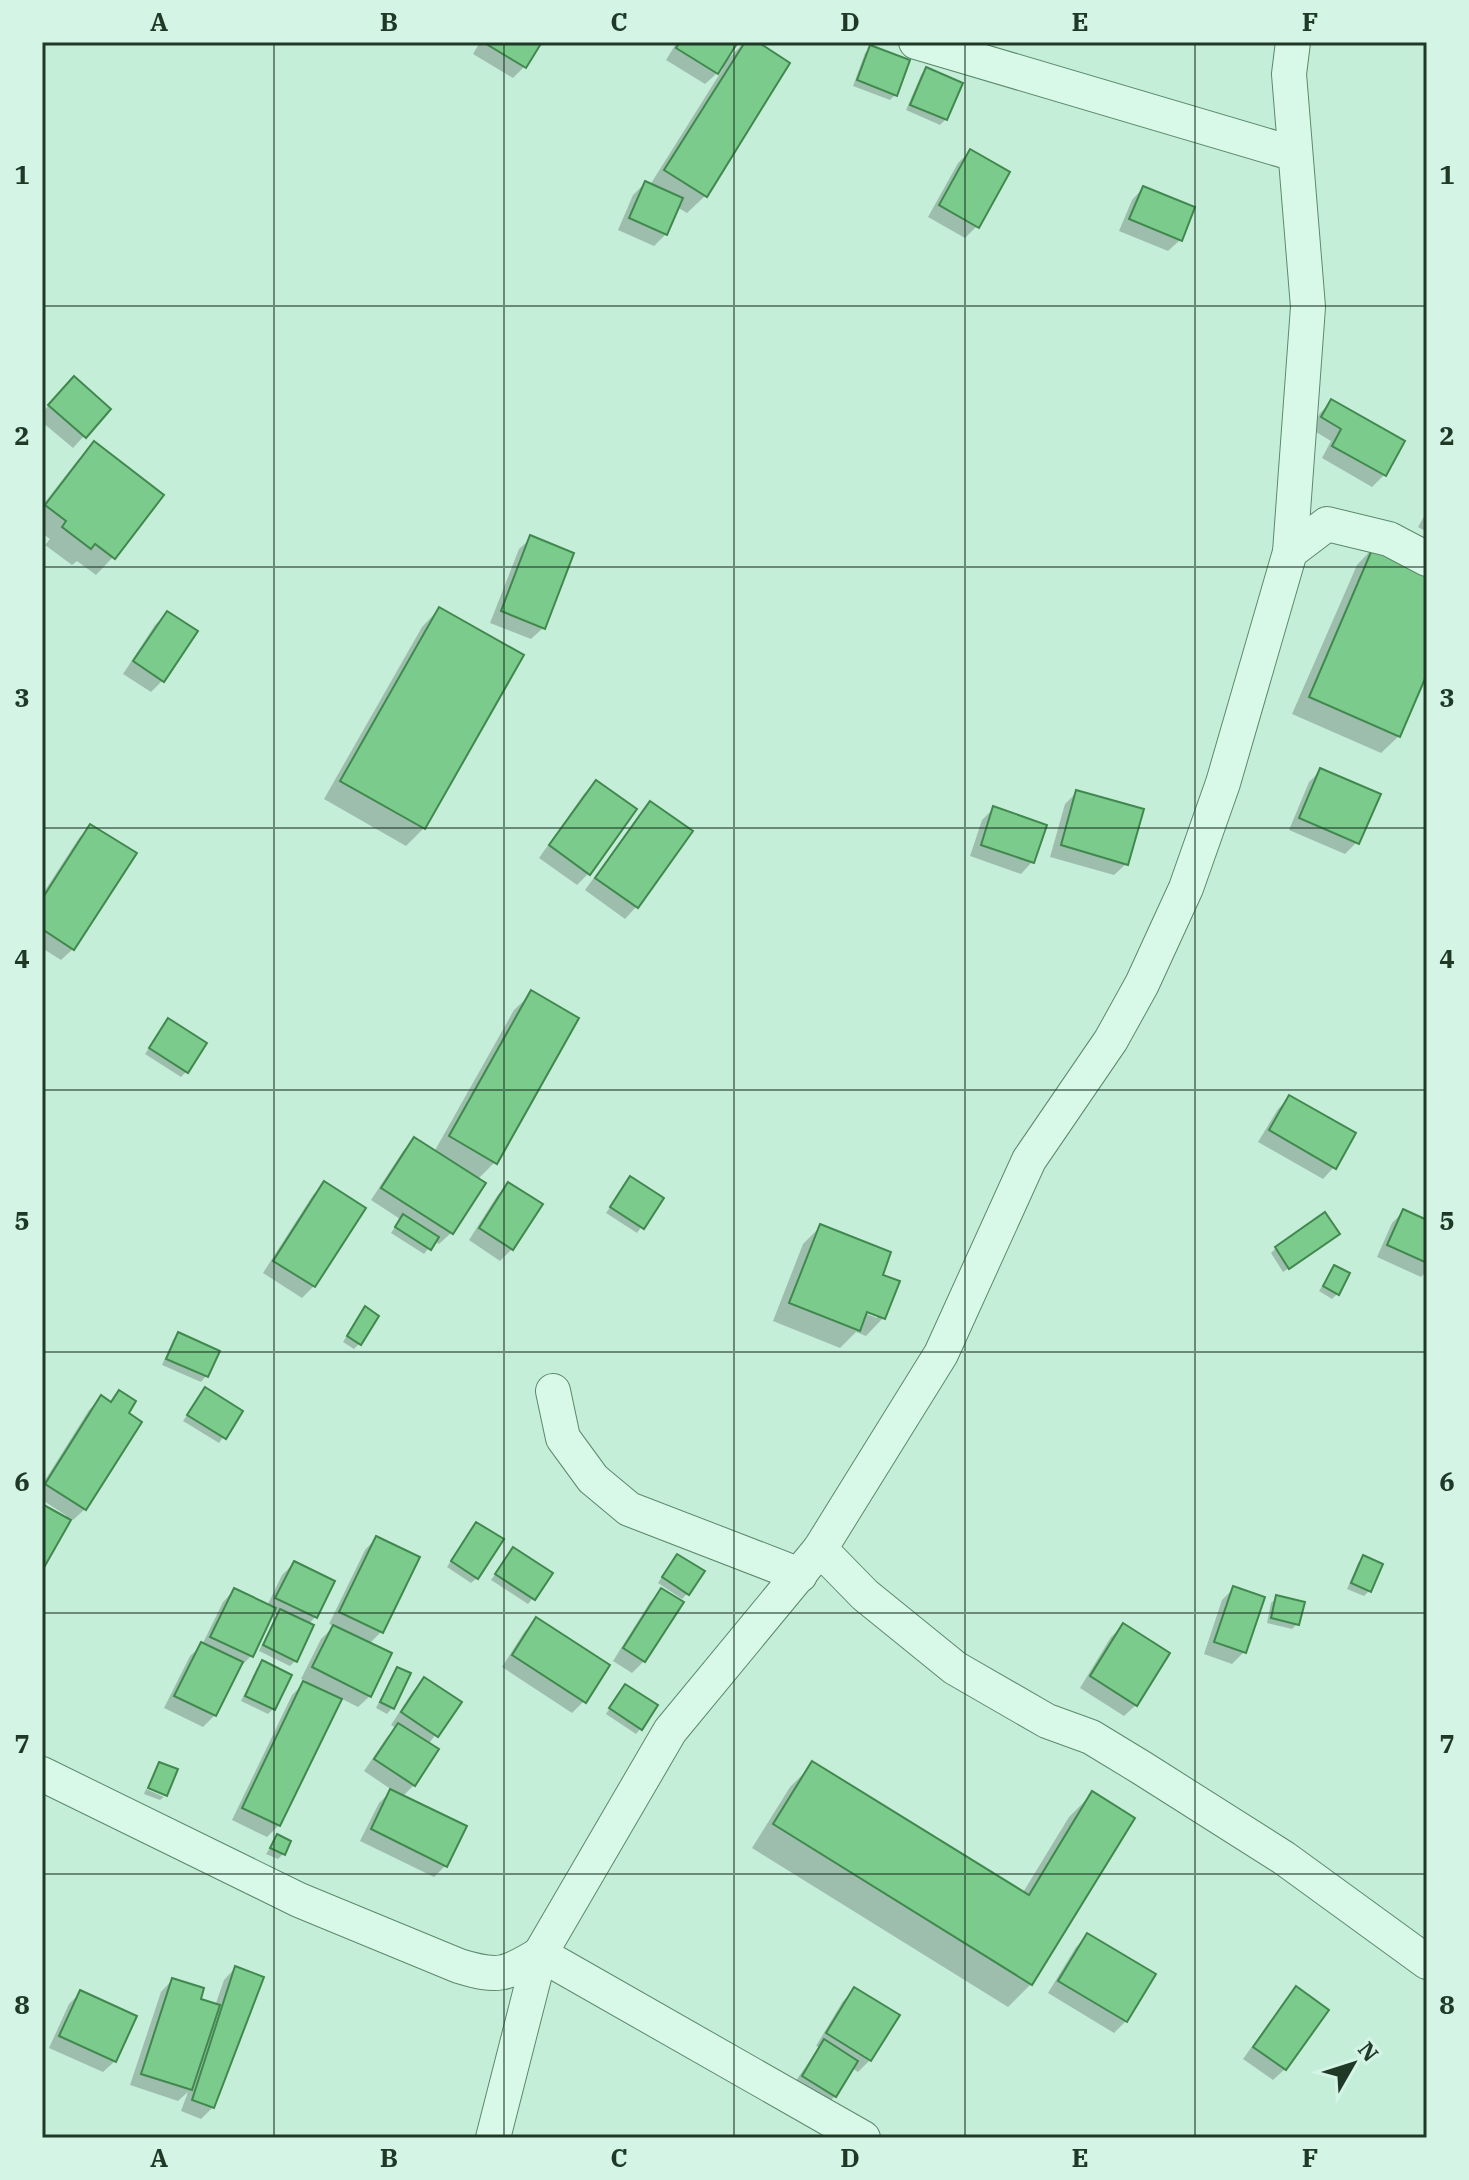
<svg xmlns="http://www.w3.org/2000/svg" width="1469" height="2180" viewBox="0 0 1469 2180" font-family="'IBM Plex Serif',serif">
  <style>
    .shadow { fill: #0003; fill-rule: evenodd }
    .building { fill: #7bcc8c; stroke: #41884e; stroke-width: 2 }
    .lines { fill: none; stroke-linecap: round; stroke-linejoin: round }
    .minor-casing { stroke: #5b896a; stroke-width: 36 }
    .minor { stroke: #d8f9e8; stroke-width: 34 }
    .grid { fill: none; stroke: #1f3926; stroke-width: 2; stroke-opacity: 0.55 }
    .neatline { fill: none; stroke: #1f3926; stroke-width: 3 }
    .grid-label { font-size: 26px; text-anchor: middle; font-weight: bold; fill: #1f3926 }
  </style>
  <rect width="100%" height="100%" fill="#c5eed9"/>
  <g class="shadow">
    <polygon points="480,42 539,42 525,66 513,78 473,54"/>
    <polygon points="677,42 735,42 724,63 745,42 754,42 705,196 687,213 677,207 666,234 654,246 618,230 633,195 645,183 650,185 724,67 705,84 666,60"/>
    <polygon points="871,48 895,95 890,100 853,86 865,53"/>
    <polygon points="926,69 946,119 940,125 906,110 921,75"/>
    <polygon points="970,151 977,226 965,238 928,217 958,163"/>
    <polygon points="1143,188 1180,240 1168,251 1119,231 1132,200"/>
    <polygon points="62,390 84,436 73,448 42,422 42,413"/>
    <polygon points="1332,401 1403,442 1384,475 1372,487 1322,458 1331,441 1311,429 1320,413"/>
    <polygon points="95,443 113,557 96,575 77,561 72,565 45,545 50,539 42,533 42,506 77,461"/>
    <polygon points="1427,511 1427,532 1418,527"/>
    <polygon points="531,538 543,628 531,639 490,623 519,549"/>
    <polygon points="1374,547 1427,669 1399,736 1381,753 1292,714 1357,565"/>
    <polygon points="439,609 424,828 406,846 324,799 422,627"/>
    <polygon points="167,613 162,681 151,692 123,674 155,625"/>
    <polygon points="1321,770 1357,842 1345,854 1289,830 1309,782"/>
    <polygon points="596,783 634,809 588,874 577,885 539,858 584,794"/>
    <polygon points="1077,792 1126,864 1114,875 1050,857 1065,804"/>
    <polygon points="651,804 690,832 636,907 625,919 585,890 639,815"/>
    <polygon points="994,808 1032,862 1021,874 970,856 982,820"/>
    <polygon points="91,826 73,949 61,960 42,948 42,895 79,838"/>
    <polygon points="532,993 495,1162 477,1180 483,1184 451,1233 439,1244 434,1241 424,1254 391,1233 400,1219 371,1200 403,1151 415,1139 434,1152 514,1010"/>
    <polygon points="168,1020 186,1072 181,1077 145,1054"/>
    <polygon points="1290,1097 1334,1167 1323,1179 1258,1142 1278,1109"/>
    <polygon points="630,1178 662,1198 637,1233 606,1213"/>
    <polygon points="325,1184 363,1209 314,1286 302,1298 263,1273 313,1195"/>
    <polygon points="508,1184 540,1205 512,1249 500,1261 469,1240 497,1196"/>
    <polygon points="1403,1212 1427,1223 1427,1271 1421,1277 1377,1257 1392,1223"/>
    <path d="M821,1226L880,1276L883,1318L866,1336L856,1332L840,1348L773,1321L803,1244ZM857,1310L877,1314V1318Z"/>
    <polygon points="1332,1239 1283,1272 1271,1253 1276,1248"/>
    <polygon points="1334,1268 1338,1293 1332,1299 1319,1291"/>
    <polygon points="360,1314 359,1344 354,1349 343,1342"/>
    <polygon points="178,1335 206,1376 201,1382 162,1365 173,1340"/>
    <polygon points="205,1389 241,1412 219,1443 183,1421"/>
    <polygon points="119,1393 85,1509 73,1520 70,1518 42,1567 42,1506 65,1519 67,1516 42,1500 42,1485 89,1410 101,1398 109,1403"/>
    <polygon points="471,1529 477,1578 471,1583 447,1567"/>
    <polygon points="376,1538 381,1632 369,1644 370,1696 358,1707 340,1698 279,1825 267,1837 232,1820 292,1695 306,1681 301,1679 321,1639 334,1626 329,1624 365,1550"/>
    <polygon points="513,1549 533,1598 528,1604 491,1580"/>
    <polygon points="1363,1557 1369,1591 1364,1596 1347,1589 1358,1563"/>
    <polygon points="672,1561 688,1593 682,1599 658,1583"/>
    <polygon points="294,1563 332,1582 315,1617 308,1625 295,1661 290,1666 259,1651 276,1615 272,1613 251,1656 239,1668 215,1715 203,1727 164,1708 190,1656 202,1645 223,1602 234,1590 267,1606 282,1575"/>
    <polygon points="1234,1588 1244,1652 1232,1664 1204,1654 1222,1600"/>
    <polygon points="662,1591 681,1603 644,1661 632,1673 613,1661 650,1602"/>
    <polygon points="1277,1598 1297,1624 1292,1629 1267,1623 1271,1603"/>
    <polygon points="537,1620 584,1701 572,1713 502,1667 525,1631"/>
    <polygon points="1123,1626 1136,1705 1124,1716 1080,1688 1111,1637"/>
    <polygon points="262,1663 273,1709 268,1714 241,1701 257,1668"/>
    <polygon points="398,1669 408,1674 392,1708 387,1714 376,1708 393,1674"/>
    <polygon points="425,1680 459,1702 428,1745 414,1785 402,1797 446,1865 434,1877 360,1841 379,1803 392,1790 364,1771 387,1737 396,1728 391,1725 413,1691"/>
    <polygon points="620,1692 641,1728 636,1734 606,1714"/>
    <polygon points="813,1764 1022,1894 1069,1817 1092,1794 1031,1984 1008,2007 752,1848 790,1787"/>
    <polygon points="146,1789 164,1797 160,1800 144,1794"/>
    <polygon points="277,1837 283,1854 278,1859 266,1854"/>
    <polygon points="1088,1935 1126,2021 1114,2033 1048,1993 1076,1947"/>
    <polygon points="235,1968 213,2107 201,2119 181,2111 188,2092 178,2101 130,2085 161,1992 172,1980 198,2001 215,2006 224,1980"/>
    <polygon points="1296,1989 1285,2069 1273,2080 1243,2059 1285,2000"/>
    <polygon points="855,1990 870,2060 858,2072 852,2068 835,2096 823,2108 791,2088 819,2047 816,2046 843,2001"/>
    <polygon points="81,1992 115,2061 103,2072 49,2048 69,2004"/>
  </g>
  <g class="building">
    <polygon points="483,42 542,42 526,68"/>
    <polygon points="680,42 738,42 718,74 676,48"/>
    <polygon points="745,42 758,42 790,63 707,197 664,170"/>
    <polygon points="870,45 910,60 897,96 857,80"/>
    <polygon points="926,67 963,83 947,120 910,105"/>
    <polygon points="970,149 1010,172 979,228 939,205"/>
    <polygon points="645,181 683,198 667,235 629,218"/>
    <polygon points="1143,186 1195,207 1182,241 1129,219"/>
    <polygon points="74,376 111,409 86,438 48,405"/>
    <polygon points="1331,399 1405,441 1386,476 1332,446 1341,429 1321,417"/>
    <polygon points="94,441 164,495 115,559 95,544 91,549 62,527 66,521 45,505"/>
    <polygon points="530,535 574,553 545,629 501,611"/>
    <polygon points="1374,545 1427,567 1427,674 1400,737 1309,697"/>
    <polygon points="439,607 524,655 425,829 340,781"/>
    <polygon points="167,611 198,631 164,682 133,661"/>
    <polygon points="1320,768 1381,794 1359,844 1299,818"/>
    <polygon points="596,780 637,809 590,875 549,845"/>
    <polygon points="1076,790 1144,809 1128,865 1061,845"/>
    <polygon points="650,801 693,831 638,908 595,878"/>
    <polygon points="993,806 1047,825 1034,863 981,845"/>
    <polygon points="90,824 137,853 74,950 42,929 42,899"/>
    <polygon points="531,990 579,1018 497,1164 449,1136"/>
    <polygon points="168,1018 207,1043 188,1073 149,1048"/>
    <polygon points="1289,1095 1356,1133 1336,1169 1269,1130"/>
    <polygon points="414,1137 486,1183 453,1234 381,1188"/>
    <polygon points="630,1176 664,1198 644,1229 610,1207"/>
    <polygon points="324,1181 366,1208 315,1287 273,1261"/>
    <polygon points="508,1182 543,1204 513,1250 479,1228"/>
    <polygon points="1403,1209 1427,1220 1427,1263 1387,1245"/>
    <polygon points="1325,1212 1340,1234 1289,1269 1275,1247"/>
    <polygon points="403,1214 439,1237 431,1250 395,1227"/>
    <polygon points="820,1224 891,1252 883,1275 900,1281 885,1319 867,1312 860,1331 789,1303"/>
    <polygon points="1334,1265 1350,1273 1339,1295 1323,1286"/>
    <polygon points="365,1306 379,1316 361,1345 347,1336"/>
    <polygon points="178,1332 220,1351 208,1377 166,1359"/>
    <polygon points="205,1387 243,1411 226,1439 187,1415"/>
    <polygon points="119,1390 136,1401 129,1413 142,1422 86,1510 45,1484 101,1395 111,1402"/>
    <polygon points="42,1504 71,1520 42,1571"/>
    <polygon points="476,1522 504,1539 478,1579 451,1561"/>
    <polygon points="376,1536 420,1557 383,1633 339,1612"/>
    <polygon points="513,1547 553,1573 535,1600 495,1574"/>
    <polygon points="677,1554 705,1571 689,1595 662,1577"/>
    <polygon points="1363,1555 1383,1564 1371,1592 1351,1583"/>
    <polygon points="294,1561 335,1581 317,1618 275,1598"/>
    <polygon points="1233,1586 1265,1597 1246,1653 1214,1642"/>
    <polygon points="234,1588 276,1608 253,1657 210,1637"/>
    <polygon points="661,1588 684,1602 645,1662 623,1648"/>
    <polygon points="1276,1595 1305,1602 1299,1625 1271,1618"/>
    <polygon points="280,1609 314,1625 297,1662 263,1645"/>
    <polygon points="536,1617 610,1665 586,1703 512,1655"/>
    <polygon points="1123,1623 1170,1653 1137,1706 1090,1676"/>
    <polygon points="333,1625 392,1653 371,1697 312,1667"/>
    <polygon points="201,1642 243,1662 216,1716 174,1696"/>
    <polygon points="262,1660 292,1675 275,1710 245,1696"/>
    <polygon points="397,1667 411,1673 394,1709 380,1702"/>
    <polygon points="424,1677 462,1702 438,1737 401,1712"/>
    <polygon points="303,1681 342,1699 280,1826 242,1808"/>
    <polygon points="625,1684 658,1705 642,1730 609,1708"/>
    <polygon points="398,1723 439,1749 415,1786 374,1759"/>
    <polygon points="812,1761 1029,1895 1092,1791 1135,1818 1032,1985 773,1824"/>
    <polygon points="159,1762 178,1769 167,1796 148,1788"/>
    <polygon points="390,1789 467,1826 447,1867 371,1829"/>
    <polygon points="277,1834 291,1841 285,1855 270,1848"/>
    <polygon points="1087,1933 1156,1974 1127,2022 1058,1981"/>
    <polygon points="235,1966 264,1977 214,2108 192,2100"/>
    <polygon points="172,1978 204,1988 201,1999 220,2005 192,2090 141,2074"/>
    <polygon points="1296,1986 1329,2010 1286,2070 1253,2047"/>
    <polygon points="854,1987 900,2015 871,2061 826,2033"/>
    <polygon points="80,1990 137,2016 116,2062 59,2036"/>
    <polygon points="824,2039 858,2061 836,2097 802,2076"/>
  </g>
  <g class="lines">
    <g class="minor-casing">
      <g id="minor">
        <polyline points="916,42 1295,154"/>
        <polyline points="1290,552 1327,524 1389,539 1427,559"/>
        <polyline points="553,1391 563,1438 593,1479 629,1509 800,1575"/>
        <polyline points="820,1549 865,1595 955,1668 1047,1721 1091,1737 1142,1768 1284,1858 1427,1962"/>
        <path d="M42,1774L299,1900L459,1966C498,1978 506,1975 540,1954L863,2138"/>
        <polyline points="493,2138 540,1954 670,1731 820,1549 941,1354 1029,1160 1111,1040 1142,984 1186,888 1223,783 1290,552 1308,307 1289,74 1293,42"/>
      </g>
    </g>
    <use href="#minor" class="minor"/>
  </g>
  <path class="grid" d="M274,42V2138M504,42V2138M734,42V2138M965,42V2138M1195,42V2138M42,306H1427M42,567H1427M42,828H1427M42,1090H1427M42,1352H1427M42,1613H1427M42,1874H1427"/>
  <rect width="1469" height="2180" fill="none" stroke="#d4f5e5" stroke-width="88"/>
  <g transform="translate(1353 2064) rotate(51)" stroke="#d4f5e5" stroke-width="6" paint-order="stroke">
  <path d="M0-6L14 30L0 20L-14 30Z" fill="#1f3926"/>
  <text y="-12" font-size="22" font-weight="bold" text-anchor="middle" fill="#1f3926">N</text>
  </g>
  <rect x="44" y="44" width="1381" height="2092" class="neatline"/>
  <g class="grid-label">
    <text x="159" y="31">A</text>
    <text x="389" y="31">B</text>
    <text x="619" y="31">C</text>
    <text x="850" y="31">D</text>
    <text x="1080" y="31">E</text>
    <text x="1310" y="31">F</text>
    <text x="22" y="184">1</text>
    <text x="1447" y="184">1</text>
    <text x="22" y="445">2</text>
    <text x="1447" y="445">2</text>
    <text x="22" y="707">3</text>
    <text x="1447" y="707">3</text>
    <text x="22" y="968">4</text>
    <text x="1447" y="968">4</text>
    <text x="22" y="1230">5</text>
    <text x="1447" y="1230">5</text>
    <text x="22" y="1491">6</text>
    <text x="1447" y="1491">6</text>
    <text x="22" y="1753">7</text>
    <text x="1447" y="1753">7</text>
    <text x="22" y="2014">8</text>
    <text x="1447" y="2014">8</text>
    <text x="159" y="2167">A</text>
    <text x="389" y="2167">B</text>
    <text x="619" y="2167">C</text>
    <text x="850" y="2167">D</text>
    <text x="1080" y="2167">E</text>
    <text x="1310" y="2167">F</text>
  </g>
</svg>
